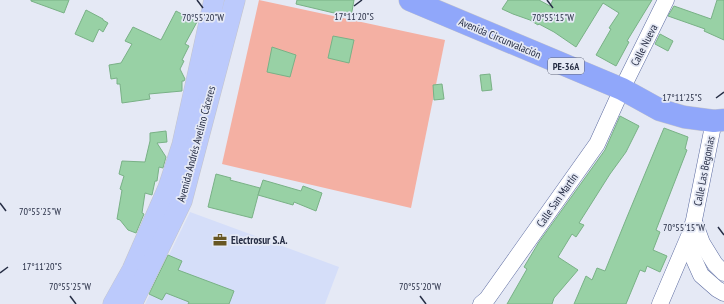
<svg xmlns="http://www.w3.org/2000/svg" width="724" height="304" viewBox="0 0 724 304" font-family="'PT Sans Narrow',sans-serif">
  <style>
    .built { fill: #d5def9 }
    .green { fill: #f4b0a3 }
    .building { fill: #98d1a5; stroke: #79b186 }
    .lines { fill: none; stroke-linecap: round; stroke-linejoin: round }
    .minor-casing { stroke: #5d6ca1; stroke-width: 17 }
    .major-casing { stroke: #c3c4cb; stroke-width: 21 }
    .highway-casing { stroke: #c3c4cb; stroke-width: 23 }
    .minor { stroke: #fff; stroke-width: 16 }
    .major { stroke: #bccafc; stroke-width: 20 }
    .highway { stroke: #90a7fa; stroke-width: 22 }
    .ticks { fill: none; stroke: #272e45; stroke-width: 1.5 }
    .labels { text-anchor: middle; dominant-baseline: central; stroke-width: 3.5; stroke-linejoin: round; paint-order: stroke }
    .shield { fill: #e5e9f5; stroke: #60667a; stroke-width: 1 }
    .shield-label { font-size: 10px; font-weight: bold; fill: #272e45 }
    .street-label { font-size: 11px; fill: #272e45; stroke: #e5e9f5 }
    .poi-label { font-size: 11px; font-weight: bold; fill: #272e45; stroke: #e5e9f5; text-anchor: start }
    .ticks-label { font-size: 10px; text-anchor: middle; fill: #272e45; stroke: #e5e9f5; stroke-width: 3.5; stroke-linejoin: round; paint-order: stroke }
  </style>
  <rect width="100%" height="100%" fill="#e5e9f5"/>
  <polygon class="built" points="190,212 339,267 325,304 145,304"/>
  <polygon class="green" points="259,0 445,40 411,208 222,164"/>
  <g class="building">
    <polygon points="31,0 69,0 64,13 31,1"/>
    <polygon points="297,0 354,0 351,17 296,4"/>
    <polygon points="508,0 539,0 550,6 553,0 652,0 627,41 629,42 616,66 596,55 611,29 609,28 619,13 603,3 576,47 554,32 539,24 538,25 530,20 513,14 502,9"/>
    <polygon points="717,0 724,0 724,40 704,31 705,29 668,16 674,6 711,19"/>
    <polygon points="86,10 103,19 103,20 108,23 103,32 99,29 93,42 75,34"/>
    <polygon points="176,11 197,22 185,44 189,46 182,60 184,61 180,69 185,79 184,81 182,81 182,91 149,94 150,99 122,103 120,84 117,84 117,78 111,79 109,65 121,63 132,44 125,41 133,27 161,40"/>
    <polygon points="660,34 673,41 668,51 655,44"/>
    <polygon points="333,36 354,40 349,63 328,58"/>
    <polygon points="272,47 296,55 290,77 267,72"/>
    <polygon points="490,74 492,90 482,91 480,75"/>
    <polygon points="442,84 444,99 434,100 433,85"/>
    <polygon points="620,116 639,126 626,152 610,174 579,223 584,225 576,237 572,234 558,257 578,270 554,298 552,304 507,304 527,269 524,267 539,242 605,150"/>
    <polygon points="664,128 688,137 685,149 687,150 656,230 660,232 653,250 667,256 660,272 647,266 645,272 640,270 626,304 574,304 586,276 592,280 597,268 605,271 627,217"/>
    <polygon points="166,131 167,142 157,143 166,157 163,168 159,167 157,181 155,181 152,195 145,193 142,213 144,214 136,233 128,230 120,220 117,219 122,190 120,189 124,176 119,174 122,161 145,162 150,141 150,133"/>
    <polygon points="216,174 231,178 230,180 260,188 252,218 208,207"/>
    <polygon points="263,180 301,191 303,186 322,193 316,211 294,202 293,205 258,195"/>
    <polygon points="168,255 182,261 178,270 234,291 229,304 188,304 189,302 166,293 162,300 149,294"/>
  </g>
  <g class="lines">
    <g class="minor-casing">
      <g id="minor">
        <polyline points="724,118 714,121 694,220 690,233 692,255 701,275 717,289 724,293"/>
        <polyline points="695,224 702,243 715,264 724,273"/>
        <polyline points="481,304 487,299 597,144 622,89 666,0"/>
        <polyline points="660,304 689,236"/>
      </g>
    </g>
    <g class="major-casing">
      <g id="major">
        <polyline points="113,304 132,270 168,188 182,145 214,0"/>
        <polyline points="132,304 182,201 235,0"/>
      </g>
    </g>
    <g class="highway-casing">
      <polyline id="highway" points="410,0 622,89 660,110 684,117 714,121 724,120"/>
    </g>
    <use href="#minor" class="minor"/>
    <use href="#major" class="major"/>
    <use href="#highway" class="highway"/>
  </g>
  <path class="ticks" d="M197,0L203,8M547,0L553,8M354,6L362,0M716,98L724,92M0,203L6,211M718,227L724,235M0,273L8,267M70,296L76,304M420,296L426,304"/>
  <defs>
    <g id="office-bare" transform="scale(1.08)"><path d="M-6-3h4V-5.5h4V-3h4V5H-6ZM-1-4.5V-3h2v-1.5ZM-6 0V1H6V0Z" fill="#675623" stroke="#e5e9f5" stroke-width="2.5" paint-order="stroke"/></g>
  </defs>
  <g fill-rule="evenodd">
    <use href="#office-bare" x="220" y="240"/>
  </g>
  <g class="labels">
    <rect class="shield" x="548" y="58" width="36" height="16" rx="3"/>
    <g class="shield-label">
      <text x="566" y="66">PE-36A</text>
    </g>
    <g class="street-label">
      <text transform="translate(500 38) rotate(23)">Avenida Circunvalación</text>
      <text transform="translate(644 45) rotate(-63)">Calle Nueva</text>
      <text transform="translate(196 144) rotate(-75)">Avenida Andrés Avelino Cáceres</text>
      <text transform="translate(704 171) rotate(-79)">Calle Las Begonias</text>
      <text transform="translate(557 200) rotate(-55)">Calle San Martín</text>
    </g>
    <g class="poi-label">
      <text x="231" y="240">Electrosur S.A.</text>
    </g>
  </g>
  <g class="ticks-label">
    <text x="354" y="20">17°11'20"S</text>
    <text x="203" y="21">70°55'20"W</text>
    <text x="553" y="21">70°55'15"W</text>
    <text x="682" y="101">17°11'25"S</text>
    <text x="40" y="215">70°55'25"W</text>
    <text x="684" y="231">70°55'15"W</text>
    <text x="42" y="270">17°11'20"S</text>
    <text x="70" y="290">70°55'25"W</text>
    <text x="420" y="290">70°55'20"W</text>
  </g>
</svg>
